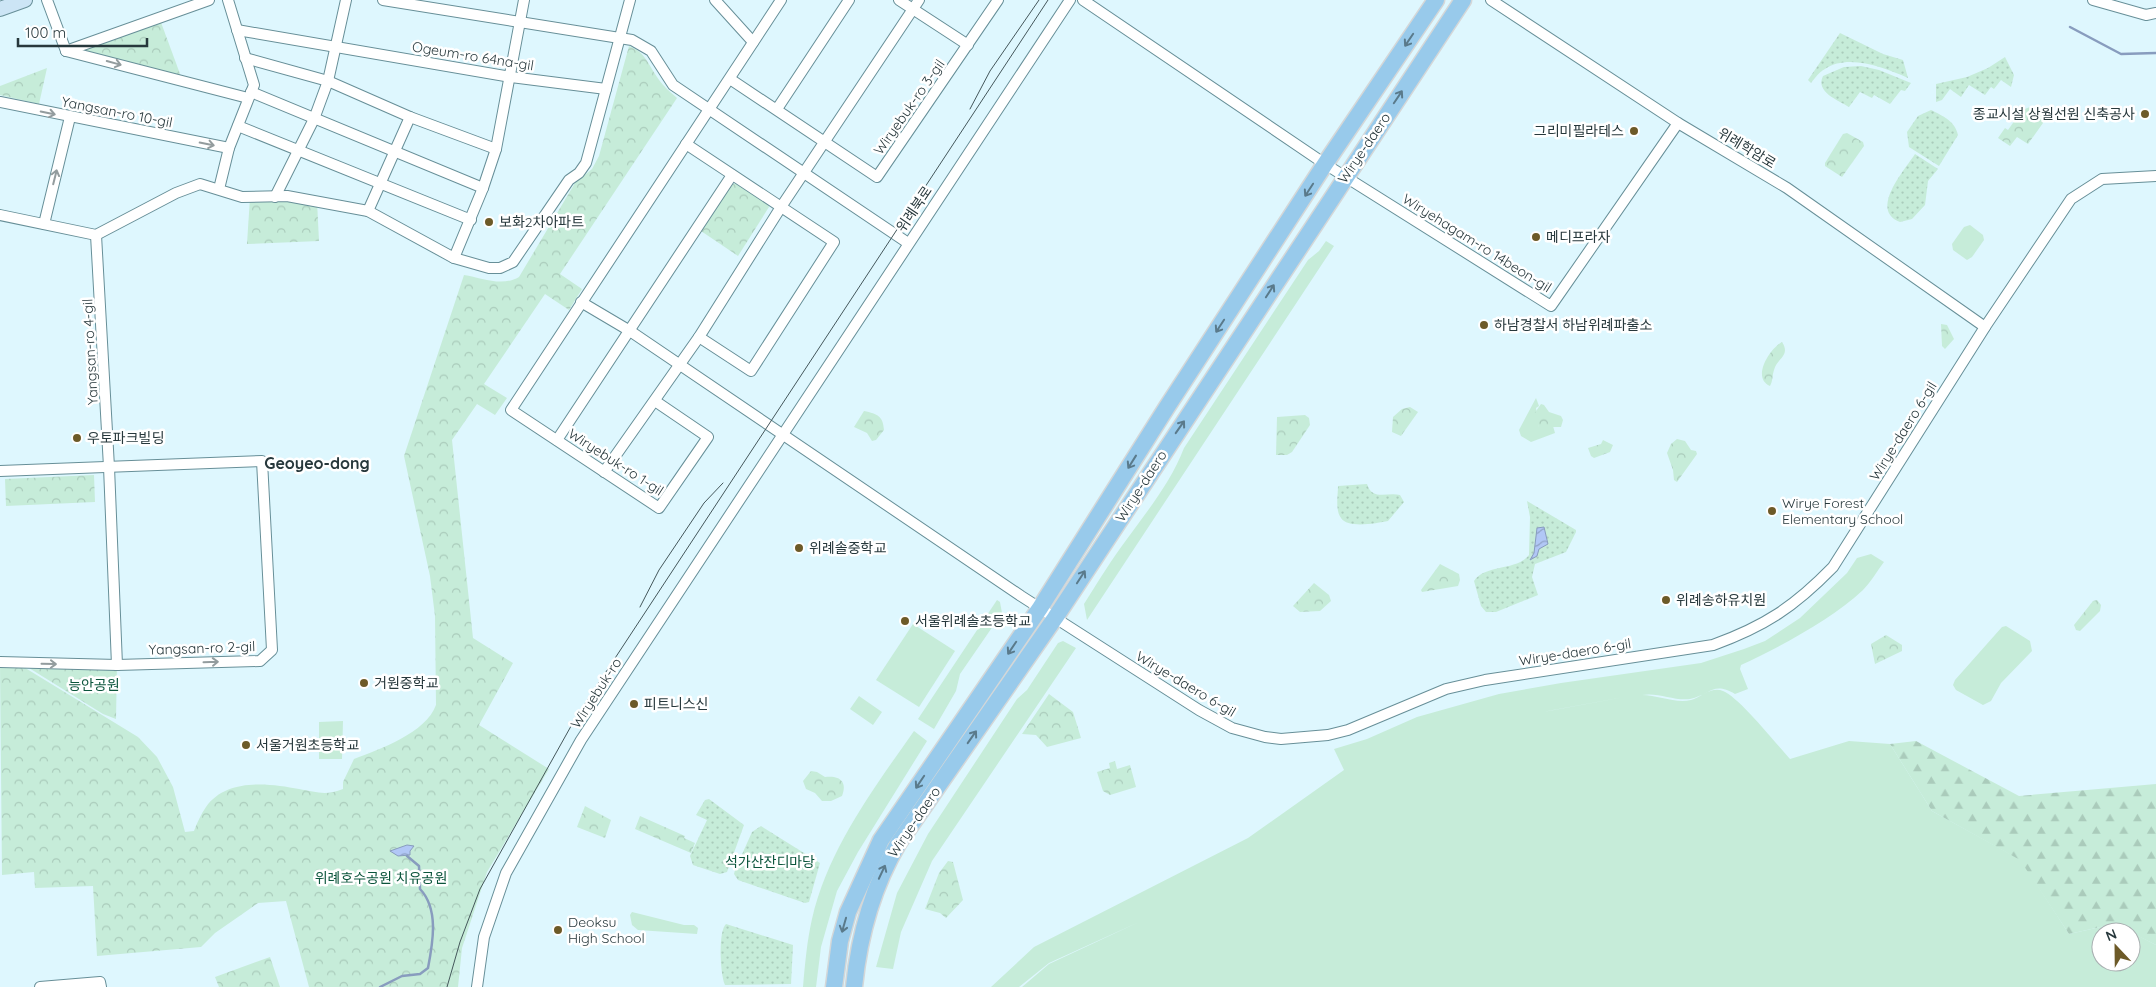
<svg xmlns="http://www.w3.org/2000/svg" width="2156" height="987" viewBox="0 0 2156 987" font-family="Quicksand,'Noto Sans KR',sans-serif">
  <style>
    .grass { fill: #c6ecd9; fill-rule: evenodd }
    .forest { fill: url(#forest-firs) }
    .park { fill: url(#park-crowns) }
    .garden { fill: url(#garden-dots) }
    .water { fill: url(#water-waves); stroke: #889cbe }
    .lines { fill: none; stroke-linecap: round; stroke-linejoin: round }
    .stream { stroke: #889cbe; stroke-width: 2.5 }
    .minor-casing { stroke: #678f98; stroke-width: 12 }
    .secondary-casing { stroke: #678f98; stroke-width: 16 }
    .primary-casing { stroke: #d4d7d8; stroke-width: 19 }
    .minor { stroke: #fff; stroke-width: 10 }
    .secondary { stroke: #cce5f5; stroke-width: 14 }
    .primary { stroke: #98caeb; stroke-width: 16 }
    .tram { stroke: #44575b; stroke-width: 1 }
    .oneway { stroke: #5a7a8b }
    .oneway2 { stroke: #939c9e }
    .poi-dot { fill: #6d5a28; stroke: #fff; stroke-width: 2 }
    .labels { text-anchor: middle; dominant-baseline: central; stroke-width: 5; stroke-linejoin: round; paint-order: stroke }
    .street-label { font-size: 14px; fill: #27383c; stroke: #fff }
    .poi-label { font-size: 14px; fill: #27383c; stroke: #fff; text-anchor: start }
    .park-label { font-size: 14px; fill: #0b553c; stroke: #fff }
    .quarter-label { font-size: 16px; font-weight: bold; fill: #27383c; stroke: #fff }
  </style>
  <defs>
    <pattern id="forest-firs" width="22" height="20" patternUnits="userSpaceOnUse" patternTransform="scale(1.25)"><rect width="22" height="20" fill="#c6ecd9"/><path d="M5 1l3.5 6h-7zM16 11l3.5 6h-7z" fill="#aacbbb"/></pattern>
    <pattern id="park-crowns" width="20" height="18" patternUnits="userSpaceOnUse" patternTransform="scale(1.25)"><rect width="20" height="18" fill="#c6ecd9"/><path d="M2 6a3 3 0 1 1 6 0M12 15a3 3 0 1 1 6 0" fill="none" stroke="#aacbbb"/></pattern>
    <pattern id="garden-dots" width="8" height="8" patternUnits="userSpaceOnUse" patternTransform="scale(1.25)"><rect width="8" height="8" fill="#c6ecd9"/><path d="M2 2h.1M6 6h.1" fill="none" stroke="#aacbbb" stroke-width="1.8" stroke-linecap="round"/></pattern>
    <pattern id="water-waves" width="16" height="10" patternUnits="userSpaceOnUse" patternTransform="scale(1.25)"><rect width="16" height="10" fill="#b1c7f6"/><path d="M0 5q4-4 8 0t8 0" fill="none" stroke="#90a3c8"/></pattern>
  </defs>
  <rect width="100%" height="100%" fill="#def7fe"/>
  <g class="grass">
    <polygon points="1970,225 1983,235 1984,240 1972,257 1967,260 1953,250 1952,244 1964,227"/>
    <path d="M1326,241L1334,246L1087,620L1084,604C1098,582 1111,560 1127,539C1148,510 1171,482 1184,448L1308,260L1319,251Z"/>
    <polygon points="1536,398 1539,406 1536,408 1539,427 1553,426 1555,433 1531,442 1521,436 1519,430"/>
    <path d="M1871,554L1884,562C1877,571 1871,582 1863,590C1832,619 1780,647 1741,665L1740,669L1748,689L1735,694C1713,681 1710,695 1690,699C1674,701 1658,692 1642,695C1658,695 1676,704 1691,700C1701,697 1712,686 1723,691C1739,697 1777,745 1790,759L1849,741L1890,744L1932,811L2021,860L2069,934L2114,924L2131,932H2101V962H2131V932L2156,945V987H1022L1049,964L1139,922L1049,963L1019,987H991L1034,947L1248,838L1344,770L1334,749L1367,739L1417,717L1499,694L1561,683L1701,663L1744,649L1765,641L1800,618L1847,573L1857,558ZM1641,694L1543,712L1553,710Z"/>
    <polygon points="997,600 1000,602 1002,613 960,674 956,691 934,729 918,719"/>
    <polygon points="913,624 955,651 919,707 876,680"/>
    <polygon points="2006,626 2030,641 2032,651 2001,683 1991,701 1983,705 1956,690 1953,685 1955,680 2002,627"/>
    <polygon points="1063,641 1076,648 932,861 901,932 893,969 876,967 897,893 928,834 1017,699 1027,690 1058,643"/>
    <polygon points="859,696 882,712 873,725 850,709"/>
    <polygon points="343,721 342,759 319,759 319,722"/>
    <path d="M914,731L927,741L858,852L837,891L821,947L816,987H803C805,964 807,941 812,919C828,849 874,788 914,731Z"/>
    <polygon points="632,912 684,925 694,925 698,928 697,934 638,930 632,925 630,915"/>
  </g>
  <polygon class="forest" points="1916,741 2019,796 2156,784 2156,945 2114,924 2069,934 2020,860 1932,811 1890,744"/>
  <g class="park">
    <polygon points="159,17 183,82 66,51"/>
    <path d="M629,46C644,52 647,61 655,74C661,84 669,91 677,98L560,274L582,289L569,310L545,294L484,384L507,398L495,415L477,404L452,440L473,638L513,663L479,725L549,769L487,872L462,948L458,987H309L286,901L258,903L215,933L201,947L97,956L93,886L35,888L34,872L2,875L0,664L22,666L138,737L157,757L173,787L185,832L194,831C197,823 201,814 206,807C226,778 269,783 299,789C316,792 326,796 343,789V782L354,759C380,749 426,733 436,705L435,616L430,576L404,456L464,275C482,278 502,287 519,277L575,183L592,169L599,156Z"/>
    <polygon points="47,68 39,104 0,95 0,86"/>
    <polygon points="2030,107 2042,116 2043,123 2028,144 2017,137 2010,146 1998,138 2005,128 2008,130 2022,110"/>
    <polygon points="1847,133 1863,142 1864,146 1842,177 1825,166 1825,163 1843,134"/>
    <polygon points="738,182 767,201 769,207 738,256 701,231 731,185"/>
    <polygon points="250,197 317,201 319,241 247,244"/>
    <polygon points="1941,324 1947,325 1954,339 1945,349 1942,346"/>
    <path d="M1782,342C1791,356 1777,358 1774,370C1772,376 1773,381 1770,386C1751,378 1770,348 1782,342Z"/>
    <polygon points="1541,404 1544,405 1549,412 1561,416 1563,420 1561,427 1539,427 1534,414"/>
    <polygon points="1410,407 1418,412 1401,436 1392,432 1393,417 1402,409"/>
    <path d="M864,411C878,414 883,416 884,430L876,440L872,441L867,433L854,427Z"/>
    <polygon points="1305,415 1309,418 1310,425 1292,452 1287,455 1276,455 1277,417"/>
    <polygon points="1677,439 1685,441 1691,450 1696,451 1697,454 1677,482 1674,480 1673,470 1667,453 1671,444"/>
    <polygon points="1603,440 1613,445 1610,452 1594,458 1591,456 1588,448 1601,444"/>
    <polygon points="94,475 95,502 6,506 5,479"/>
    <polygon points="1440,564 1459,574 1460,580 1458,586 1422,592 1421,590"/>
    <polygon points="1314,583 1329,595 1331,601 1320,611 1300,612 1293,606"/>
    <polygon points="2097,600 2101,605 2100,611 2080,631 2076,630 2074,625 2093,601"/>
    <polygon points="1886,635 1902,645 1902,651 1875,664 1871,644"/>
    <polygon points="21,663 117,665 116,719 103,714"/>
    <polygon points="1049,694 1073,712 1081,738 1047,747 1036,735 1022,734"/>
    <polygon points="1115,761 1117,769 1130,765 1136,787 1110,795 1103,791 1097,772 1110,768 1109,763"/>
    <path d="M811,771L817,772L825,777C839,775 848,781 842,796L831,801H822L815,793L806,789L803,781Z"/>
    <polygon points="585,806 611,820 605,838 577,827"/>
    <polygon points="640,816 685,836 684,838 695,843 691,853 635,829"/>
    <polygon points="948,861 953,862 963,900 946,918 940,913 925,909 939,873"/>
    <polygon points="270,957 280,987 219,987 215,977"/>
  </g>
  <g class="garden">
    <path d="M1840,33L1883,54L1903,60L1908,78C1886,68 1848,53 1825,69C1819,72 1815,78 1811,83L1808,80Z"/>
    <polygon points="2005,57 2014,75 2011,87 2001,80 1994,89 1991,87 1985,95 1969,85 1961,97 1950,89 1942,100 1936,102 1936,84 1967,77 1988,68"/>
    <path d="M1861,66L1879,70L1911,83L1905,91L1901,90L1890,104L1874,95L1872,98L1860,92L1849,107C1838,100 1815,92 1823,76L1844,67Z"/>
    <path d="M1931,110C1943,116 1955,121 1958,135L1939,166L1909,147L1907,132L1918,116Z"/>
    <path d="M1915,154L1938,169L1928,181L1925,205L1912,219L1900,222C1869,210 1904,171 1915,154Z"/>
    <path d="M1367,484C1372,501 1387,492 1400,495L1404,502L1388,521C1377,523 1348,529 1341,518C1335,510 1338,495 1338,486Z"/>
    <path d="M1527,501L1576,530V532L1566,552L1535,564L1532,577L1538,595L1496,612H1486L1481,606L1474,581C1485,564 1517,571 1529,555L1530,517Z"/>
    <polygon points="709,799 744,825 727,872 720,874 693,865 690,856 707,820 696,815 705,800"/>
    <polygon points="761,826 820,863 809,902 805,903 738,880 734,874 735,870 752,832"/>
    <path d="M726,924L793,945L791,984L725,985C720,975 718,931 726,924Z"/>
  </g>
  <g class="water">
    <polygon points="1544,527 1548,544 1539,549 1537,556 1530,560 1534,553 1537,528"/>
    <polygon points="407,845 414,846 410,851 410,855 398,856 390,851"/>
  </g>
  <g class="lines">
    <g class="stream">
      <polyline points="2070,27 2121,54 2156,53"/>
      <path d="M380,987L402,976L420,974L428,968C433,942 439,909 420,889L419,866L407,856"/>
    </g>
    <g class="minor-casing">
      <g id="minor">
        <polyline points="47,0 66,51"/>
        <polyline points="383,0 632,40 651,51 673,85 908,243"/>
        <polyline points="715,0 753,42"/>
        <polyline points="899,0 968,45"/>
        <polyline points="1083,0 1325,164 1551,306 1678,123"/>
        <polyline points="1491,0 1678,123 1787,188 1985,327"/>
        <polyline points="2093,0 2146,15 2156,13"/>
        <polyline points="237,30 511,77 606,89"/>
        <polyline points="66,51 248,98"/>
        <polyline points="66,51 209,0"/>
        <polyline points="245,58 328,81 410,117 496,149"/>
        <polyline points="730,79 877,177 998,0"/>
        <polyline points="251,92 483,188"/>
        <polyline points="0,102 229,148"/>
        <polyline points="777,109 849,0"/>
        <polyline points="238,126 471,220"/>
        <polyline points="686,144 834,242 751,371 699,337"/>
        <polyline points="219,189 229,148 254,85 228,0"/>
        <polyline points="275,197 314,119 328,81 346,0"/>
        <polyline points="368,211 410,117"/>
        <polyline points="0,215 96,235 176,193 200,184 242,197 287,196 368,211 454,258 489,268 500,268 513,262 569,180 579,173 586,163 630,0"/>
        <polyline points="44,224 70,117"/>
        <polyline points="96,235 109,467 117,665"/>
        <polyline points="454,258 483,188 496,149 524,0"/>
        <path d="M581,302L630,331L1021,596L1199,710L1232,728L1265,737L1281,739L1328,735L1348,730L1446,689L1485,680L1713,645C1765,626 1794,607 1833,567L1985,327L2071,199L2102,179L2156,176"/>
        <polyline points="655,401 708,437 659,508 511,410 781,0"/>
        <polyline points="557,440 732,175"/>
        <polyline points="0,471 262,461 272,650 260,661 117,665 0,662"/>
        <polyline points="604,472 699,337 781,207 919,0"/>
        <polyline points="40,987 100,982 101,987"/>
        <polyline points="477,987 484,937 506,873 581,740 1070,0"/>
      </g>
    </g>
    <g class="secondary-casing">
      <polyline id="secondary" points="0,9 25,0"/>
    </g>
    <g class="primary-casing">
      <g id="primary">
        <polyline points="834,987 840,941 848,912 881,840 1040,608 1167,407 1325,164 1436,0"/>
        <path d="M854,987C859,936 873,886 899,842L1055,618L1463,0"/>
      </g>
    </g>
    <use href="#minor" class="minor"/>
    <use href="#secondary" class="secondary"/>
    <use href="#primary" class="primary"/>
    <g class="tram">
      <polyline points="970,109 990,71 1039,0"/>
      <polyline points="640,607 659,570 704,503 723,483"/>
      <polyline points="447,987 460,942 480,889 575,719 1048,0"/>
    </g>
  </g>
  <defs><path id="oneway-shaft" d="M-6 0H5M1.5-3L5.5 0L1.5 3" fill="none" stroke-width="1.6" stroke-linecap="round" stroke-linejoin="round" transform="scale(1.25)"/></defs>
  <g class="oneway">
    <use href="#oneway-shaft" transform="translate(1409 40) rotate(124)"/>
    <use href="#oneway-shaft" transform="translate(1398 97) rotate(-56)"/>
    <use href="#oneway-shaft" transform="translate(1309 190) rotate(123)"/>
    <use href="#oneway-shaft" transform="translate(1270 291) rotate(-57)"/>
    <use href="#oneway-shaft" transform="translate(1220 326) rotate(123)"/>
    <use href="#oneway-shaft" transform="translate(1180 427) rotate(-55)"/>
    <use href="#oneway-shaft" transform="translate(1132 462) rotate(122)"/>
    <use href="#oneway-shaft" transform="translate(1081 577) rotate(-57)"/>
    <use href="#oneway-shaft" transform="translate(1012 648) rotate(124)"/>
    <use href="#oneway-shaft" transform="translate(972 737) rotate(-55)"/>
    <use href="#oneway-shaft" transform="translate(920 782) rotate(124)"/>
    <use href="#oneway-shaft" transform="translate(882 872) rotate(-65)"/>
    <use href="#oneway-shaft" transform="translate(844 925) rotate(106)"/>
  </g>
  <g class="oneway2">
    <use href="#oneway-shaft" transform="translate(114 63) rotate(15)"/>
    <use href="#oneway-shaft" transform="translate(48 113) rotate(12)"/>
    <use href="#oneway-shaft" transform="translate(207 144) rotate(11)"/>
    <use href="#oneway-shaft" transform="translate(55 177) rotate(-76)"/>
    <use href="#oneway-shaft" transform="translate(211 662) rotate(-2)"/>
    <use href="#oneway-shaft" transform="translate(49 664) rotate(1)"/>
  </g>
  <g class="poi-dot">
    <circle cx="2145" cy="114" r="5"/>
    <circle cx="1634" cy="131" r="5"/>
    <circle cx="489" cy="222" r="5"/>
    <circle cx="1536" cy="237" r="5"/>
    <circle cx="1484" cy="325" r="5"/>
    <circle cx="77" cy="438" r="5"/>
    <circle cx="1772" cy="511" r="5"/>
    <circle cx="799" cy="548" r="5"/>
    <circle cx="1666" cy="600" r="5"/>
    <circle cx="905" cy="621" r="5"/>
    <circle cx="364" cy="683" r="5"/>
    <circle cx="634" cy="704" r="5"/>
    <circle cx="246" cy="745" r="5"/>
    <circle cx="558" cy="930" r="5"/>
  </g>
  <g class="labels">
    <g class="street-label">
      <text transform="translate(473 56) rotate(9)">Ogeum-ro 64na-gil</text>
      <text transform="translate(909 107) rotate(-55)">Wiryebuk-ro 3-gil</text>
      <text transform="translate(117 112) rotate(11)">Yangsan-ro 10-gil</text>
      <text transform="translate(1364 148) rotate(-56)">Wirye-daero</text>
      <text transform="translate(1747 148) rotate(31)">위례학암로</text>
      <text transform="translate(914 209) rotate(-56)">위례북로</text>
      <text transform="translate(1477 243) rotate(32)">Wiryehagam-ro 14beon-gil</text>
      <text transform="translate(90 352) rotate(-93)">Yangsan-ro 4-gil</text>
      <text transform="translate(1903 431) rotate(-58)">Wirye-daero 6-gil</text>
      <text transform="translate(616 462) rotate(33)">Wiryebuk-ro 1-gil</text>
      <text transform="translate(1141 486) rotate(-57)">Wirye-daero</text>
      <text transform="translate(202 648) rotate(-2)">Yangsan-ro 2-gil</text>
      <text transform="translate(1575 652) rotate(-9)">Wirye-daero 6-gil</text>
      <text transform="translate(1186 684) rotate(31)">Wirye-daero 6-gil</text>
      <text transform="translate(596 693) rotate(-57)">Wiryebuk-ro</text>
      <text transform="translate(914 822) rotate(-56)">Wirye-daero</text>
    </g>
    <g class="poi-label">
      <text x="2135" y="114" text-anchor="end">종교시설 상월선원 신축공사</text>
      <text x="1624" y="131" text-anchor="end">그리미필라테스</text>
      <text x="499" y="222">보화2차아파트</text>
      <text x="1546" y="237">메디프라자</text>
      <text x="1494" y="325">하남경찰서 하남위례파출소</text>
      <text x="87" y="438">우토파크빌딩</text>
      <text x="1782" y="503">Wirye Forest<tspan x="1782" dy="16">Elementary School</tspan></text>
      <text x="809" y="548">위례솔중학교</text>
      <text x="1676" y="600">위례송하유치원</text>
      <text x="915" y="621">서울위례솔초등학교</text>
      <text x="374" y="683">거원중학교</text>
      <text x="644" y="704">피트니스신</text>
      <text x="256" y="745">서울거원초등학교</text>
      <text x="568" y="922">Deoksu<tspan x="568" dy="16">High School</tspan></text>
    </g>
    <g class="park-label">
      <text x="94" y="685">능안공원</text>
      <text x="770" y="862">석가산잔디마당</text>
      <text x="381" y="878">위례호수공원 치유공원</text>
    </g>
    <g class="quarter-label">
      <text x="317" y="463">Geoyeo-dong</text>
    </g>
  </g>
  <g transform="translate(2116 947) rotate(338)"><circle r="24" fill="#ffffff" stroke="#a9afb1"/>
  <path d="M0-4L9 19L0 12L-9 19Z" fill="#6d5a28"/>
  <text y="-8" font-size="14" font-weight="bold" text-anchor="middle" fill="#27383c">N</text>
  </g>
  <path d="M18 38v8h129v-8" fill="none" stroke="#27383c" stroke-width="2.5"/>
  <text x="25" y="38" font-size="15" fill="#27383c" stroke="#ffffff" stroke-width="4" paint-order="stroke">100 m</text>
</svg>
